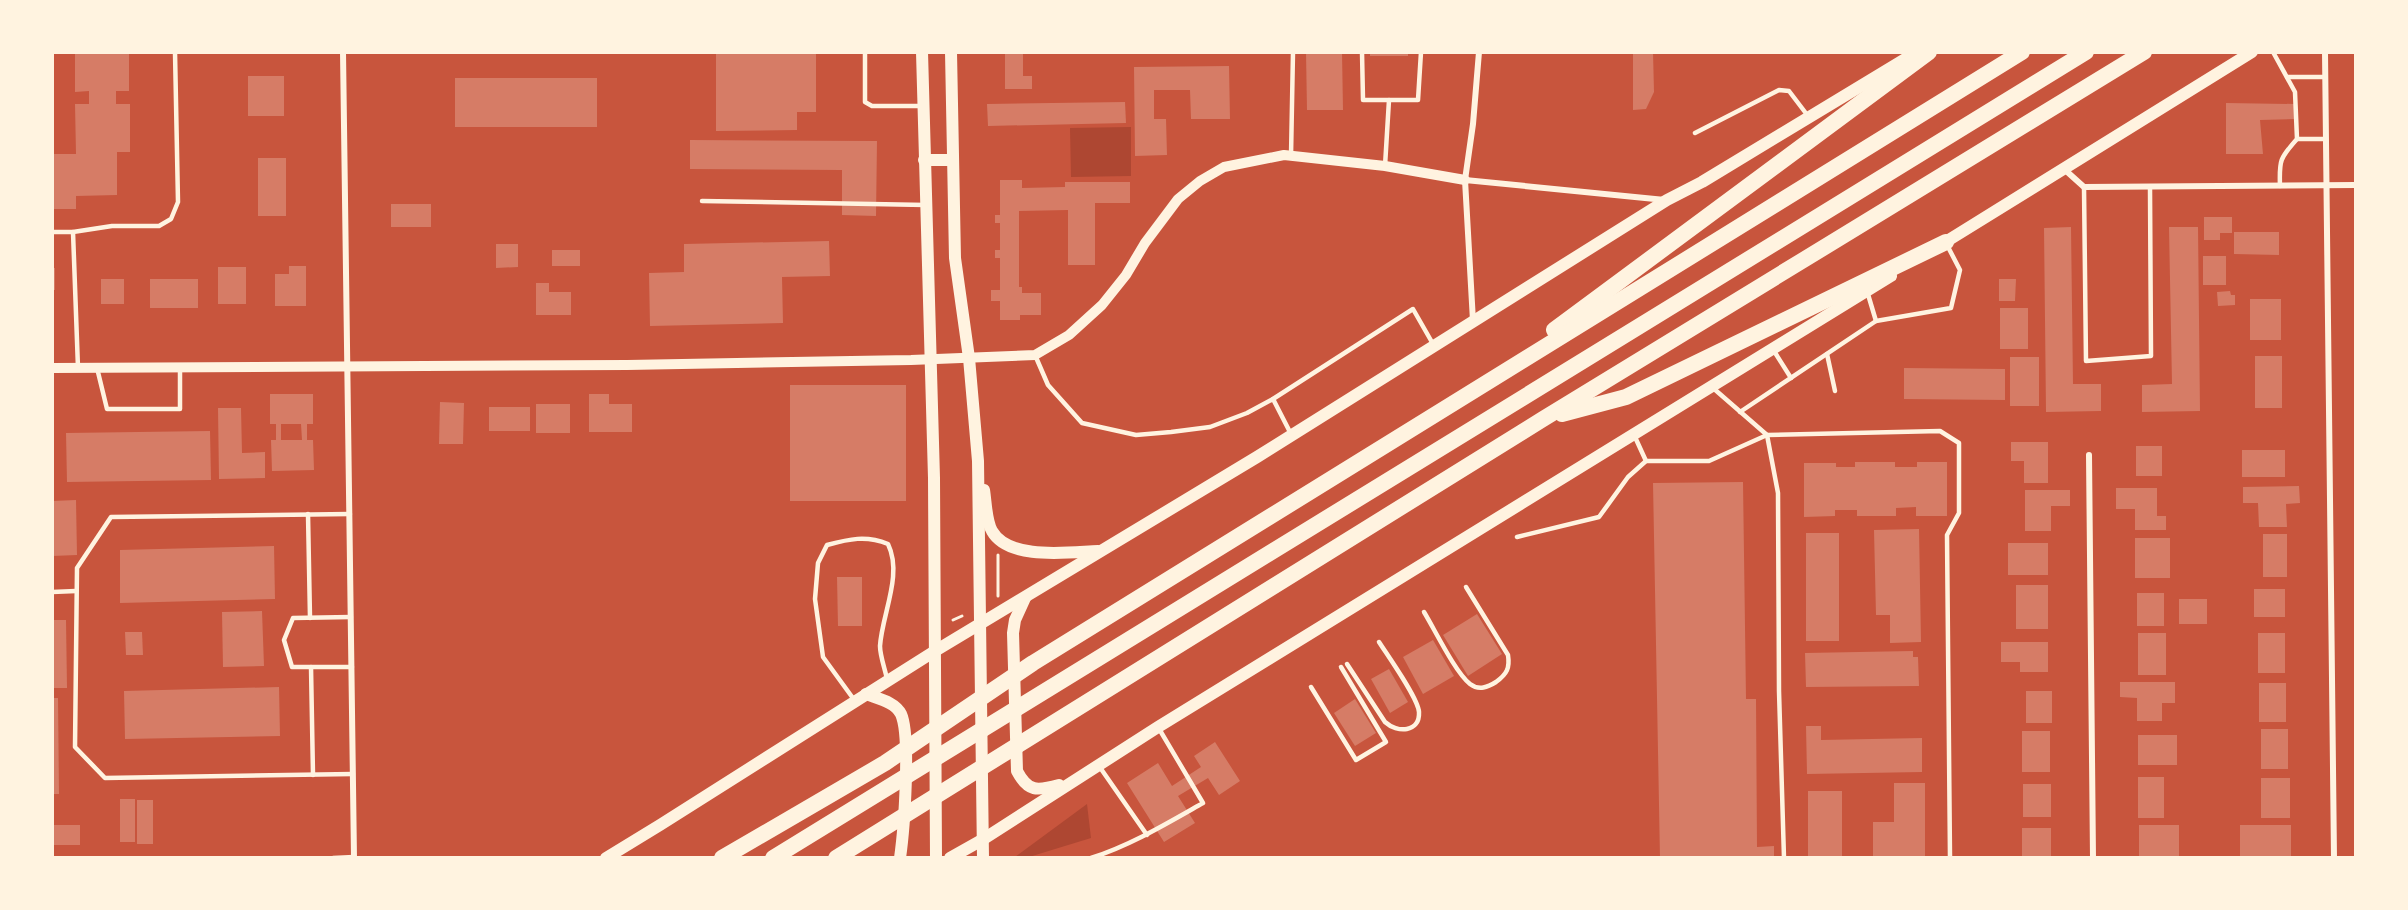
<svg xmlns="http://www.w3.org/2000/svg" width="2408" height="910" viewBox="0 0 2408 910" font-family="Lora,serif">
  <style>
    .green { fill: #ae4732 }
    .building { fill: #d67c66; fill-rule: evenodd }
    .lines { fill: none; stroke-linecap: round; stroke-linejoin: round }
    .path { stroke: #fff3e0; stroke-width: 3 }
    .service { stroke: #fff3e0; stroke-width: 4.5 }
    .minor { stroke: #fff3e0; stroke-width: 6 }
    .tertiary { stroke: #fff3e0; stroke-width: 10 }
    .secondary { stroke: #fff3e0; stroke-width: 12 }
    .motorway { stroke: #fff3e0; stroke-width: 16 }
  </style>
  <rect width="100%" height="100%" fill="#c8553d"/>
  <g class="green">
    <polygon points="1131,127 1131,176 1071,177 1070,128"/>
    <polygon points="1087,804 1091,838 1029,857 1015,857"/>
  </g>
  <g class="building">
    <polygon points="75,52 129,52 129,91 116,91 116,104 130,104 130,152 117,152 117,195 76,196 76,209 52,209 52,154 76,154 75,104 89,104 89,91 75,92"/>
    <polygon points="716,52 816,52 816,112 797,112 797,130 716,131"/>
    <polygon points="1005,52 1023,52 1023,76 1032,76 1032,89 1005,89"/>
    <polygon points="1306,52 1342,52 1343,110 1307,110"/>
    <rect x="1370" y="52" width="38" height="4"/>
    <polygon points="1633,52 1653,52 1654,92 1646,109 1633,110"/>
    <polygon points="1229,66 1230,119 1191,119 1190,90 1154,90 1154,119 1166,119 1167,155 1135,156 1134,67"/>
    <rect x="248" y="76" width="36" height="40"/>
    <rect x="455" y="78" width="142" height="49"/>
    <polygon points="1125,102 1126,123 988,126 987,104"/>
    <polygon points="2226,103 2295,104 2295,119 2260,120 2263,154 2226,154"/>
    <polygon points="690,140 877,141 876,216 842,215 842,170 690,169"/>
    <rect x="258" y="158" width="28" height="58"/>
    <polygon points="1000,180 1022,180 1022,188 1065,187 1065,182 1130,182 1130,203 1095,203 1095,265 1068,265 1068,210 1019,211 1019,287 1022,287 1022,293 1041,293 1041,315 1020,315 1020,320 1000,320 1000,301 991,301 991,290 1000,290 1000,258 995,258 995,250 1000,250 1000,223 995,223 995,215 1000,215"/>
    <rect x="391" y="204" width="40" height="23"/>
    <polygon points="2204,217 2232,217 2232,233 2220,233 2220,240 2204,240"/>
    <polygon points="2071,227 2073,384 2101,384 2101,411 2046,412 2044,228"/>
    <polygon points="2169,227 2198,227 2200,411 2142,412 2142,385 2172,384"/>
    <polygon points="2234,232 2279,232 2279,255 2234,254"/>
    <polygon points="829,241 830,276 782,277 783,323 650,326 649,273 684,272 684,244"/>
    <polygon points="496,244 518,244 518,267 496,268"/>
    <rect x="552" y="250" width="28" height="16"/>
    <rect x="2203" y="256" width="23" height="29"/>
    <polygon points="289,266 306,266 306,306 275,306 275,274 289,274"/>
    <rect x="218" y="267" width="28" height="37"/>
    <rect x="52" y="268" width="3" height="22"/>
    <rect x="101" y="279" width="23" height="25"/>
    <rect x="150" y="279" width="48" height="29"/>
    <polygon points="1999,279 2016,279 2015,301 1999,301"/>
    <polygon points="536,283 549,283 549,292 571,292 571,315 536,315"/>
    <polygon points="2230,291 2231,295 2235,295 2235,305 2218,306 2217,292"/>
    <rect x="2250" y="299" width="31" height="41"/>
    <rect x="2000" y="308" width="28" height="41"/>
    <rect x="2255" y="356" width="27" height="52"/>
    <rect x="2010" y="357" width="29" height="49"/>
    <polygon points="1904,368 2005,369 2005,400 1904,399"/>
    <rect x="790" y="385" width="116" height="116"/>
    <path d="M270,394H313V424H307V440H313L314,470L272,471L271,440H276V424H270ZM281,424H301L302,440H281Z"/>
    <polygon points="589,394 609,394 609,404 632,404 632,432 589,432"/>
    <polygon points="440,402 464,403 463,444 439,444"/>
    <rect x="536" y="404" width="34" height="29"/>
    <rect x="489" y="407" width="41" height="24"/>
    <polygon points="218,408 241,408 242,453 265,452 265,478 219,479"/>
    <polygon points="210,431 211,480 67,482 66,433"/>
    <polygon points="2011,442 2048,442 2048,483 2024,483 2024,461 2011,461"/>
    <rect x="2136" y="446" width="26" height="30"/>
    <rect x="2242" y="450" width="43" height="27"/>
    <polygon points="1855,462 1895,462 1895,467 1917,467 1917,462 1947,462 1947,516 1916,516 1916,507 1896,508 1896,516 1857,516 1857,510 1835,510 1835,516 1804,517 1804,463 1836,463 1836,467 1855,467"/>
    <polygon points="1743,482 1746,699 1756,699 1757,847 1774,846 1774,858 1660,858 1653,483"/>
    <polygon points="2299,486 2300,503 2286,504 2287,527 2259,527 2258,503 2243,503 2243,487"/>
    <polygon points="2116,488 2157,488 2157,516 2166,516 2166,530 2135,530 2135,509 2116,509"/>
    <polygon points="2025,490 2070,490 2070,506 2051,506 2051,531 2025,531"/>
    <polygon points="76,500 77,555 52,556 52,501"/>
    <polygon points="1919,529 1921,642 1890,643 1890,615 1876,615 1874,530"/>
    <rect x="1806" y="533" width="33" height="108"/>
    <rect x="2263" y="534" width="24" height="43"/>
    <rect x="2135" y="538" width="35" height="40"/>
    <rect x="2008" y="543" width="40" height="32"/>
    <polygon points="274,546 275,599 120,603 120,550"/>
    <polygon points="837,577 862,577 862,626 838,626"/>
    <rect x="2016" y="585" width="32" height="44"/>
    <rect x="2254" y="589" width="31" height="28"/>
    <rect x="2137" y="593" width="27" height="33"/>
    <rect x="2179" y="599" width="28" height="25"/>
    <polygon points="262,611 264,666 223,667 222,612"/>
    <polygon points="1477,614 1502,654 1468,676 1443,635"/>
    <polygon points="52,620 66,620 67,688 52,688"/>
    <polygon points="125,632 142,632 143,655 126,655"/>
    <rect x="2138" y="633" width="28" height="42"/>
    <rect x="2258" y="633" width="27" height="40"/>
    <polygon points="1433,640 1454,676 1423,694 1403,657"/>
    <polygon points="2001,642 2048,642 2048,672 2020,672 2020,662 2001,662"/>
    <polygon points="1913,651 1913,657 1918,657 1919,686 1806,687 1805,653"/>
    <polygon points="1389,669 1408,702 1390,713 1371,679"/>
    <polygon points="2120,682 2175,682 2175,703 2162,703 2162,721 2137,721 2137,698 2120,697"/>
    <rect x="2259" y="683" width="27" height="39"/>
    <polygon points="279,687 280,736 125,739 124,691"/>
    <rect x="2026" y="691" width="26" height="32"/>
    <polygon points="52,698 58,698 59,794 52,794"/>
    <polygon points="1355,699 1376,733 1355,746 1334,713"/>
    <polygon points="1806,726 1821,726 1821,740 1922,738 1922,772 1807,774"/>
    <rect x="2261" y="729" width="27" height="40"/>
    <rect x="2022" y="731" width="28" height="41"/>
    <rect x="2138" y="735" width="39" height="30"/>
    <polygon points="1215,742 1240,781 1219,795 1208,778 1178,796 1195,823 1164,842 1127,783 1158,763 1172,786 1201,767 1194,756"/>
    <rect x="2138" y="777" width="26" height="41"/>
    <rect x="2261" y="778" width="29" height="40"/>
    <polygon points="1894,783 1925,783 1925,858 1873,858 1873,822 1894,822"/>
    <rect x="2023" y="784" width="28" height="33"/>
    <rect x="1808" y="791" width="34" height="67"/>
    <rect x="120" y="799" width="15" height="43"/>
    <rect x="137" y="800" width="16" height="44"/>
    <rect x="52" y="825" width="28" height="20"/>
    <rect x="2139" y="825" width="40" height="33"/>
    <polygon points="2240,825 2291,825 2291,858 2240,857"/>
    <rect x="2022" y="828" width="29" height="30"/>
  </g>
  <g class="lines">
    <g class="path">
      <polyline points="998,555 998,596"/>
      <polyline points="953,620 962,616"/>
    </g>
    <g class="service">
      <polyline points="865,52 865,102 872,106 922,106"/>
      <polyline points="1362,52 1363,100 1389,100"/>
      <path d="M2273,52L2295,92L2297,139C2280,158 2279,160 2280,186"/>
      <polyline points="2287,77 2325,77"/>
      <polyline points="1695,133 1779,90 1789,91 1808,116"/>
      <polyline points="2297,139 2325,139"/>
      <polyline points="1291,156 1293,52"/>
      <polyline points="1385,166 1389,100 1418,100 1421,52"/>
      <polyline points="2084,187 2086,361 2151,356 2150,188"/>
      <polyline points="702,201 926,205"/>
      <polyline points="52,232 73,232"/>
      <polyline points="1867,291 1876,321 1951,308 1960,270 1947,245"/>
      <polyline points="1774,351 1791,378"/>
      <polyline points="1827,354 1835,391"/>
      <polyline points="1035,355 1048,385 1082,423 1136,435 1171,432 1210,427 1247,413 1273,399 1413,309 1433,344"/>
      <polyline points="78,368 73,232 112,226 159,226 171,219 178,202 175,52"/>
      <polyline points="97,368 107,409 180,409 180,367"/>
      <polyline points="1713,388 1767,435 1778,493 1779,691 1784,858"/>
      <polyline points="1273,399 1291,434"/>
      <polyline points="1740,412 1876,321"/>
      <polyline points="1635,437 1646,461"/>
      <polyline points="308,514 310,618"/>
      <polyline points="350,514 111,517 77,568 75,747 105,778 353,774"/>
      <polyline points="1517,537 1599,517 1628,477 1646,461 1709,461 1767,435 1940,431 1959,443 1959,513 1947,535 1950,858"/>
      <polyline points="52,592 76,591"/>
      <path d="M1424,612C1435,630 1455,672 1470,684C1479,691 1488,687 1496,682C1507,674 1510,668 1508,655L1466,587"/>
      <polyline points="351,617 293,618 284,640 292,667 352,667"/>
      <path d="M1347,664L1385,722C1397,733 1420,733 1419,712C1418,698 1388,656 1379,642"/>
      <polyline points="311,667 313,775"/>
      <polyline points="1311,687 1356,760 1386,742 1341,667"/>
      <path d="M855,701L823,657L815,599L818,563L827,545C849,539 866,535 888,544C903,575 882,614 880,646C880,656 885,669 887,679"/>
      <polyline points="1099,766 1147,835"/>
      <polyline points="333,858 354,857"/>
      <path d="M1091,858C1131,845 1166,824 1203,803L1158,727"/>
    </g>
    <g class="minor">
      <polyline points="343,52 354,858"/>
      <polyline points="2325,52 2334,858"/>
      <polyline points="2064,169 2084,187 2356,185"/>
      <polyline points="1465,180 1665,200"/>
      <polyline points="1473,321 1465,180 1473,124 1479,52"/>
      <polyline points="2089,455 2093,858"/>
    </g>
    <polyline class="tertiary" points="52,368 627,365 911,360 1035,355 1069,335 1102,305 1126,275 1145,243 1178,199 1200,181 1224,167 1284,155 1385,166 1465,180"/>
    <g class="secondary">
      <polyline points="922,52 934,478 936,858"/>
      <polyline points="951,52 955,258 969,358 978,461 983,858"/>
      <polyline points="924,160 952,160"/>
      <polyline points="1939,246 2252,52"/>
      <path d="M984,490C986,502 986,521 992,531C1009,561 1070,552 1098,551"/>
      <path d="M1025,598L1015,620L1013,633L1017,771C1028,792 1037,791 1059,785"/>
      <path d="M866,694C879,699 895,702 901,714C911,736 904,830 900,858"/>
      <polyline points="606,858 660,825 935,651 1257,457 1667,200 1702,182 1917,52"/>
      <polyline points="950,858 982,840 1158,727 1891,276"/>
    </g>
    <g class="motorway">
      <polyline points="1554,330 1929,52"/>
      <polyline points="1562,414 1626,397 1946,242"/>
      <polyline points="722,858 885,763 1033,663 2022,52"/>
      <polyline points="773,858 2086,52"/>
      <polyline points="836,858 1543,419 2144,52"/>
    </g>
  </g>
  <rect width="2408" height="910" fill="none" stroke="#fff3e0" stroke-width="108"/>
</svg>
